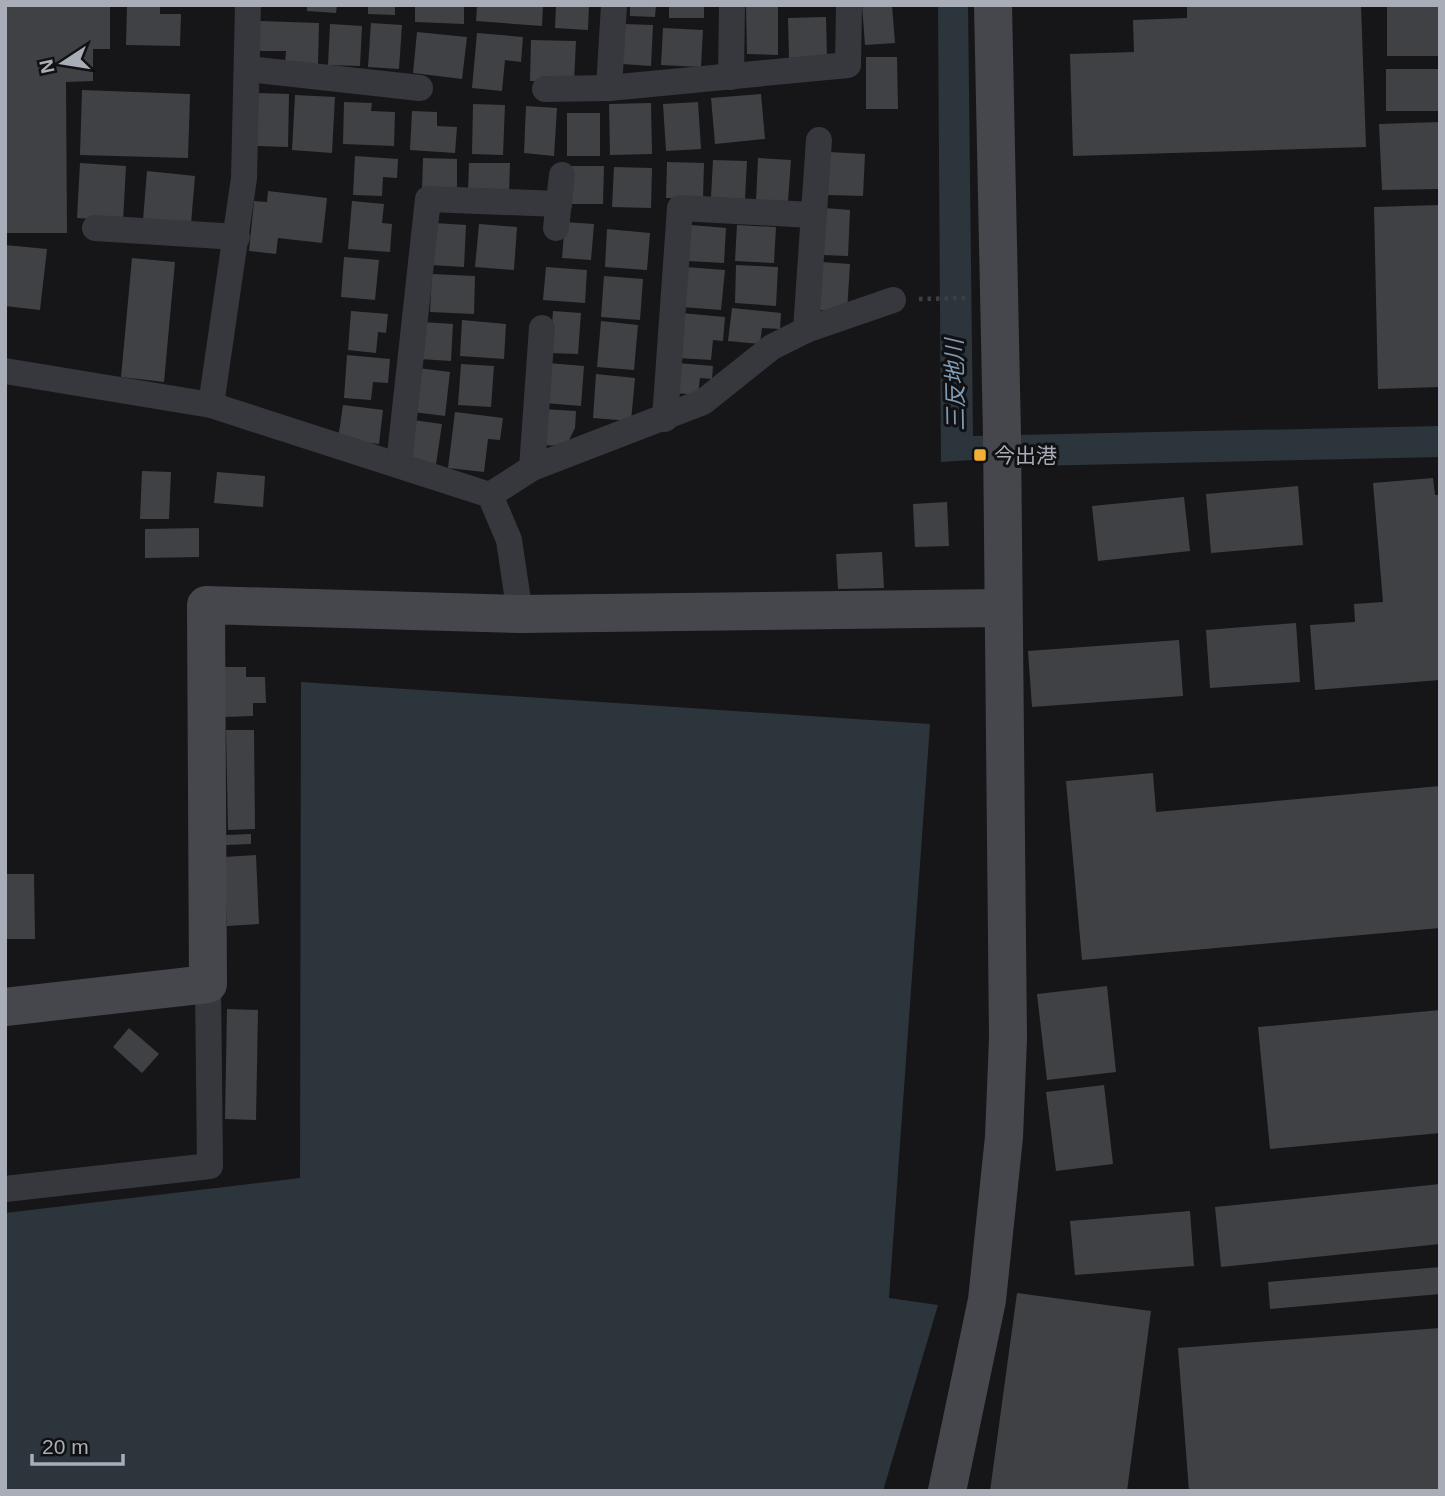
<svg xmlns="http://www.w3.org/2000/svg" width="1445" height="1496" viewBox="0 0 1445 1496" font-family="Helvetica,'Noto Sans JP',sans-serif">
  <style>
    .water { fill: #2c353c }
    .building { fill: #404145 }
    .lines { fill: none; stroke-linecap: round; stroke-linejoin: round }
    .path { stroke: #3d3f44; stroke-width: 4.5; stroke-dasharray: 3.5 5; stroke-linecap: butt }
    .street { stroke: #37383d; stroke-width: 26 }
    .secondary { stroke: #45474d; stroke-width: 38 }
    .poi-dot { fill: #f2b134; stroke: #111113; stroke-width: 2.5 }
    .labels { text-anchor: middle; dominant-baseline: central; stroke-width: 6; stroke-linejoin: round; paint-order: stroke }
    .poi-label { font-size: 21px; fill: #a8adb8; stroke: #111113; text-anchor: start }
    .water-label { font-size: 23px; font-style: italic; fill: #7f9bb3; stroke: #111113 }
  </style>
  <rect width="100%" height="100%" fill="#161618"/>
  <g class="water">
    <polygon points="938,5 968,5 973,436 1440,426 1440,457 1031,466 973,460 941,462"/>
    <polygon points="301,682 930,724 889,1298 938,1305 883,1491 5,1491 5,1213 300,1178"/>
  </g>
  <g class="building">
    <polygon points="5,5 110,5 110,49 93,49 93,81 66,82 67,233 5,233"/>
    <polygon points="127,5 160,5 160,14 181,14 180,46 126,45"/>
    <polygon points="307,5 337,5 336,13 307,11"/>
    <polygon points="368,5 395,5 395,15 368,14"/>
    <polygon points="415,5 464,5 464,24 415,22"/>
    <polygon points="477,5 543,5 542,26 476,21"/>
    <polygon points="556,5 589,5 588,30 555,28"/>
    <polygon points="630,5 656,5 655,17 630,16"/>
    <rect x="669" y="5" width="35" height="13"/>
    <polygon points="862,5 892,5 895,43 865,45"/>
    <polygon points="1187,5 1361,5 1366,147 1073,156 1070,54 1134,52 1133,20 1187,18"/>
    <rect x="1387" y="5" width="53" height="51"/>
    <polygon points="746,6 778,6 778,55 747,54"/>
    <polygon points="826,17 827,57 789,58 788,18"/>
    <polygon points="260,21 319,23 318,64 285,64 286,51 260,51"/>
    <polygon points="371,23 402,25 399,69 368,67"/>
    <polygon points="330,24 362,26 360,66 328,65"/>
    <polygon points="623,24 653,25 651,66 622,64"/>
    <polygon points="663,28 703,30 701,67 661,65"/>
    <polygon points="417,32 467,37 462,79 413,73"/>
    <polygon points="477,33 523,37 521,62 505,60 502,91 472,88"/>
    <polygon points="531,40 576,41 574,82 530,81"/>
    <polygon points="866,57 897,57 898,109 866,109"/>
    <rect x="1386" y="69" width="54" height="42"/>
    <polygon points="82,90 190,94 188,158 80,155"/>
    <polygon points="258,93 289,94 288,147 257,146"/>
    <polygon points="761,94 765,139 715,144 711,98"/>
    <polygon points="295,95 335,97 332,153 292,150"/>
    <polygon points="344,102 372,103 371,111 395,112 394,146 343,144"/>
    <polygon points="698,102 701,149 666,151 663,104"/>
    <polygon points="651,103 652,154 610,155 609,104"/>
    <polygon points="473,104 505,105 503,155 472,154"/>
    <polygon points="526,106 557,108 554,156 524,153"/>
    <polygon points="412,111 437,112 437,126 457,127 455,153 410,150"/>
    <rect x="567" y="113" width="33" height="43"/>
    <polygon points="1440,122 1440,189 1382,190 1379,124"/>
    <polygon points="829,152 865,154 863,196 828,195"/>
    <polygon points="355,156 398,159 397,178 383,177 382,196 353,195"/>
    <polygon points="423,158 457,159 457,190 422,190"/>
    <polygon points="758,158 791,160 788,201 756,200"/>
    <polygon points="713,160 747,161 745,199 711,197"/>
    <polygon points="667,162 704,163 703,199 666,198"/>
    <polygon points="80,163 126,166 123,221 77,218"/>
    <polygon points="469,163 510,163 509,194 468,193"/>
    <polygon points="572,166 604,166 603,204 572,204"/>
    <polygon points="614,167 652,168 651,208 612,207"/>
    <polygon points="147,171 195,176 191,224 143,220"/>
    <polygon points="268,191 327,198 322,243 278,238 276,254 249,251 254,201 267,202"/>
    <polygon points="352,201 384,204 382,223 392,224 390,252 348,249"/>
    <polygon points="1440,205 1440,387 1378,389 1374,207"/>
    <polygon points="825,208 850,210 848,256 822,255"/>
    <polygon points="565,222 594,224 591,260 562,258"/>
    <polygon points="434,223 466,225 464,267 431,265"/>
    <polygon points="479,224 517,227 514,270 475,267"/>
    <polygon points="691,225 726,228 724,263 688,261"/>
    <polygon points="737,225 776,227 774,263 735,261"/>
    <polygon points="607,229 650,233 647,270 605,267"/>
    <polygon points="5,245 47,249 40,310 5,306"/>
    <polygon points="344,257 379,260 375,300 341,297"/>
    <polygon points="132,258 175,262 164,382 121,377"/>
    <polygon points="821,262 850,264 847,312 818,310"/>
    <polygon points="736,265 778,267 776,306 735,303"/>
    <polygon points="546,267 587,270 585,303 543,300"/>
    <polygon points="685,267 725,270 721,310 682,307"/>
    <polygon points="432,274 475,276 474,314 430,312"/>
    <polygon points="604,276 643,279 640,320 601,317"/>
    <polygon points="732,308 781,313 780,329 762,328 760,344 728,341"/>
    <polygon points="351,311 388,314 386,333 378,332 376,353 348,350"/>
    <polygon points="553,311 581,313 578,354 550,353"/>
    <polygon points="681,313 725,317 723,341 713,340 711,360 678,358"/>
    <polygon points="462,320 506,324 504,359 460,356"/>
    <polygon points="601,321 638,325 634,370 597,367"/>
    <polygon points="422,322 453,324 451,361 420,359"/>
    <polygon points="347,355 390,359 388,383 373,382 371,400 344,398"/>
    <polygon points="548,363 584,366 581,406 545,403"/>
    <polygon points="678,363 713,366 712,379 700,378 698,395 675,393"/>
    <polygon points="461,364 494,366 491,407 458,405"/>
    <polygon points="418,368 450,372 445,416 413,412"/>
    <polygon points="596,374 635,378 631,421 593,418"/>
    <polygon points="343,405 383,410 379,444 338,439"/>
    <polygon points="542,409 576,411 575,428 566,446 541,445"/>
    <polygon points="455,412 503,418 500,440 488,439 484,472 448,468"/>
    <polygon points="413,420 442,424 436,464 407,460"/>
    <polygon points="142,471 171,472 169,519 140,519"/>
    <polygon points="217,472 265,476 263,507 214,503"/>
    <polygon points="1433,478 1435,495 1440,495 1440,680 1315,690 1310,625 1355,622 1354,604 1383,602 1373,483"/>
    <polygon points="1298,486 1303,545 1211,553 1206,494"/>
    <polygon points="1184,497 1190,551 1098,561 1092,506"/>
    <polygon points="947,502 949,546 915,547 913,504"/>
    <polygon points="199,528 199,557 145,558 145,529"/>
    <polygon points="882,552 884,588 838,589 836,554"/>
    <polygon points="1296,623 1300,682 1210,688 1206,630"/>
    <polygon points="1179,640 1183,696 1032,707 1028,651"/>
    <polygon points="225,667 246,667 246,677 265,677 266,703 253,703 253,716 225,717"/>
    <polygon points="226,730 254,730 255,829 228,830"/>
    <polygon points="1153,773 1156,812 1440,786 1440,928 1082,960 1066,781"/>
    <polygon points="251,834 251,844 226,845 225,835"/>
    <polygon points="256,855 259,924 227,926 224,857"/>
    <polygon points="5,874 34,874 35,939 5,939"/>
    <polygon points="1107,986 1116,1072 1047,1080 1037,994"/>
    <polygon points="227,1009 258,1010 256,1120 225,1119"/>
    <polygon points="1440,1010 1440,1133 1270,1149 1258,1027"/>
    <polygon points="129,1028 159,1054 142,1073 113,1047"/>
    <polygon points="1104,1085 1113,1164 1056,1171 1046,1092"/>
    <polygon points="1440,1184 1440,1244 1221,1267 1215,1207"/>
    <polygon points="1190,1211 1194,1266 1075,1275 1070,1221"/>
    <polygon points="1440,1267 1440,1294 1270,1309 1268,1282"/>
    <polygon points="1017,1293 1151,1311 1127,1491 990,1491"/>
    <polygon points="1440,1328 1440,1491 1189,1491 1178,1348"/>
  </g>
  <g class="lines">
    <polyline class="path" points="919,299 966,298"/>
    <g class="street">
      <polyline points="248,69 420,88"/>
      <polyline points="731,77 732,5"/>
      <polyline points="609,88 614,5"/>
      <polyline points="545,89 609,88 848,65 849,5"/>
      <polyline points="95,228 237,237"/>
      <polyline points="556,228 562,175"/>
      <polyline points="806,330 819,140"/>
      <polyline points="5,371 211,405 490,495 509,540 520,614"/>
      <polyline points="211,405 244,178 248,5"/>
      <polyline points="665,419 680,208 812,215"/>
      <polyline points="399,464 428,199 559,204"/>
      <polyline points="532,468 542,328"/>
      <polyline points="490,495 532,468 703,402 772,347 806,330 893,300"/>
      <polyline points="5,1189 210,1166 208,984"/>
    </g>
    <g class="secondary">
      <polyline points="5,1007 208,984 206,605 520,614 1003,608"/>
      <polyline points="947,1491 987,1300 1004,1137 1008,1039 1002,435 993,5"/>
    </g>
  </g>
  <rect class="poi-dot" x="973" y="448" width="14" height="14" rx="3.5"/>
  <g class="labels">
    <g class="poi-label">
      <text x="994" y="455">今出港</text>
    </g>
    <g class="water-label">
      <text transform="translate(955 385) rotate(-91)">三反地川</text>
    </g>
  </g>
  <rect width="1445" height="1496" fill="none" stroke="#a8adb8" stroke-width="14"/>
  <g transform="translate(63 63) rotate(258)" stroke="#111113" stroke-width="5" paint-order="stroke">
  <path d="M0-5L12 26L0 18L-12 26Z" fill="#a8adb8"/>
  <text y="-10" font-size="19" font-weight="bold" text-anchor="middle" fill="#a8adb8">N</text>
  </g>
  <path d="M32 1454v10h91v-10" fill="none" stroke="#a8adb8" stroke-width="3.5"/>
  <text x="42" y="1454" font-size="21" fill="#a8adb8" stroke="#111113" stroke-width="5" paint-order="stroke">20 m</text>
</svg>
